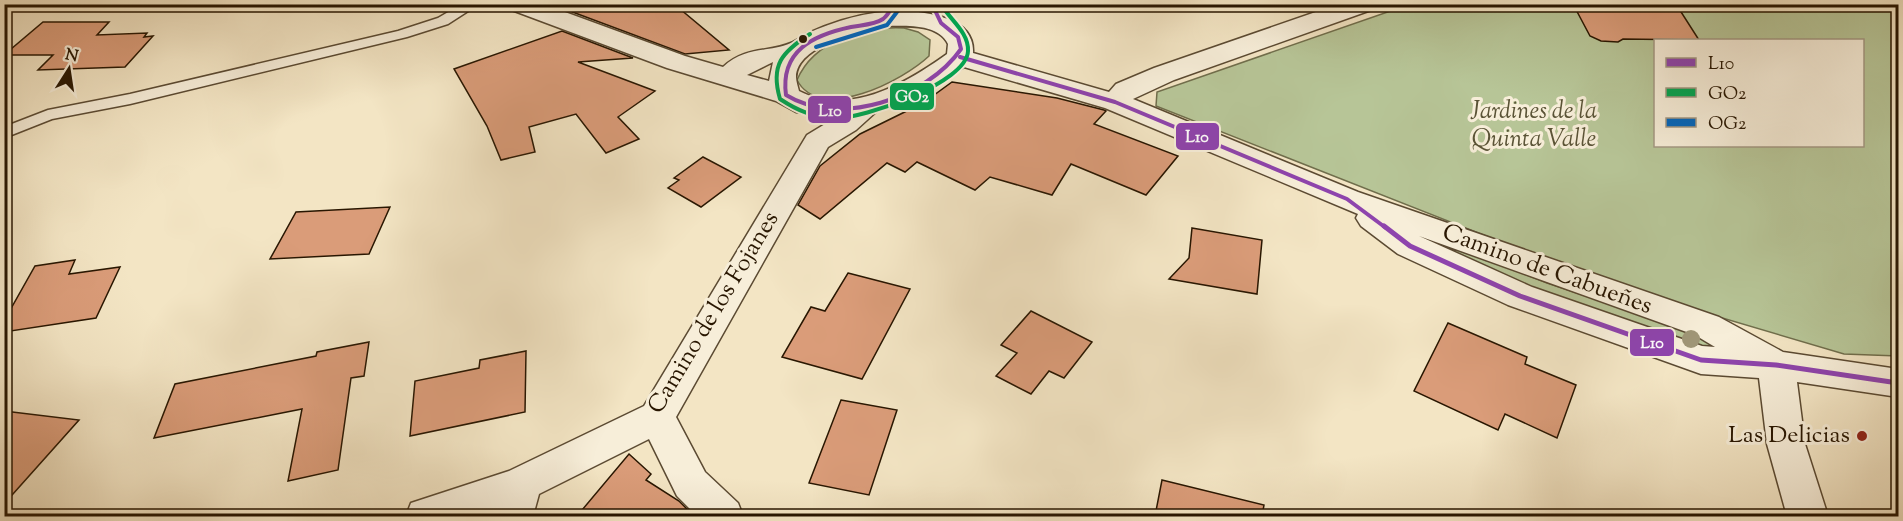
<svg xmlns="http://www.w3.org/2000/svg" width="1903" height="521" viewBox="0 0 1903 521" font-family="'Sorts Mill Goudy',serif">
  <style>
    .green { fill: #b7c597; stroke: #706e4c; stroke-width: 1.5; fill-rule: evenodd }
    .building { fill: #da9c79; stroke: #281601; stroke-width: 1.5 }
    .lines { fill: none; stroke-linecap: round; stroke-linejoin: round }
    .service-casing { stroke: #5b4a32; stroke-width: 3 }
    .minor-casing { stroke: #5b4a32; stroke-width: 3 }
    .service { fill: #f7eed9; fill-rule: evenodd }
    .minor { fill: #f7eed9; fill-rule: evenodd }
    .bus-1-far1-casing { stroke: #f7eed9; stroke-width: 8 }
    .bus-1-casing { stroke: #f7eed9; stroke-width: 10 }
    .bus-2-casing { stroke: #f7eed9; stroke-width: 8 }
    .bus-3-casing { stroke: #f7eed9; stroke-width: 8 }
    .bus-1-far1 { stroke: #8e44ad; stroke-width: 4 }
    .bus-1 { stroke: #8e44ad; stroke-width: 5 }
    .bus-2 { stroke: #00a651; stroke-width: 4 }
    .bus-3 { stroke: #0065bd; stroke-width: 4 }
    .tree { fill: #9f9576 }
    .bus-dot { fill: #281601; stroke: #f7eed9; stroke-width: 2 }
    .poi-dot { fill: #8f2418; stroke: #f7eed9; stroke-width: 2 }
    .labels { text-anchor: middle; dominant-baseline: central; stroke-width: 6; stroke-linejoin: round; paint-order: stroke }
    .park-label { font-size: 24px; font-style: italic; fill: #5a5336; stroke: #f7eed9 }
    .street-label { font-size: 24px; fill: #281601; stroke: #f7eed9 }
    .poi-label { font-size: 24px; fill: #281601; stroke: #f7eed9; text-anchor: end }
    .line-badge { stroke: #f7eed9; stroke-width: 2 }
    .badge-label { font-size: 16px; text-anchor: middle; font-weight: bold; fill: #fff }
  </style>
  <rect width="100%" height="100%" fill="#f3e5c4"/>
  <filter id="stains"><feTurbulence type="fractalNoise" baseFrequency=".00333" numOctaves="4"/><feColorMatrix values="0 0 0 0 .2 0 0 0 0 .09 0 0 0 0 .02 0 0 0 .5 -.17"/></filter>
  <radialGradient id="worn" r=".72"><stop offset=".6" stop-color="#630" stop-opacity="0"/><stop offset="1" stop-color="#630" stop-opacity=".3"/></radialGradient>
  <g class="green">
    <path d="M1421,4L1898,5V356L1844,354L1648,296L1529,253L1156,106L1157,92L1402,7ZM1656,40H1862V146H1656Z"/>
    <path d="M904,28L918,32L930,40L929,56C904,80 820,124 797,80C814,40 864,26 904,28Z"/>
    <polygon points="1424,236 1429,236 1547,283 1699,334 1713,345 1708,349 1696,345 1507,278 1423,238"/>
  </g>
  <g class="building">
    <polygon points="551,4 674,4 729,50 685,54"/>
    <polygon points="1573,4 1676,4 1699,40 1623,39 1618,42 1601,41 1590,36"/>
    <polygon points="43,22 109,22 97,35 147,33 144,37 153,36 125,67 38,70 53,55 4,55"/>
    <polygon points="562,31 633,58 578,62 655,91 618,117 639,139 606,153 576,114 529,127 535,152 501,160 487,126 454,69"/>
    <polygon points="952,82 1057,98 1104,110 1106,111 1094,124 1178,156 1146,195 1071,164 1052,195 990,177 975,190 917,162 905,172 887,163 820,219 798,205 820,166 860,134 923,103"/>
    <polygon points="703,157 741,177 701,207 668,188 679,180 674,178"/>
    <polygon points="390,207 369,254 270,259 296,212"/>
    <polygon points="1192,228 1262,240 1257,294 1169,279 1189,258"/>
    <polygon points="75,260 69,274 120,267 96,318 4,332 4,321 35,266"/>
    <polygon points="848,273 910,289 862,379 782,357 811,307 825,311"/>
    <polygon points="1031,311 1092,342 1064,378 1049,371 1031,394 996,376 1017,353 1001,345"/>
    <polygon points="1448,323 1527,357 1525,364 1576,385 1557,438 1505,414 1498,430 1414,391"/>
    <polygon points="369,342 364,376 351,378 338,470 288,481 302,409 154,438 175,384 316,356 317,352"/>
    <polygon points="526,351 525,412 410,436 415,381 479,368 480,360"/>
    <polygon points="841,400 897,410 869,495 809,483"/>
    <polygon points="4,411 79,420 4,504"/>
    <polygon points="629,454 651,474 646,480 679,501 694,516 577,516"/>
    <polygon points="1162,480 1264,505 1262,516 1155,516"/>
  </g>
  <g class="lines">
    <g class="service-casing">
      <polygon id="service" points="462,4 479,4 448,24 407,37 130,104 52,119 4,138 4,127 48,110 130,94 398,31 438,18"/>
    </g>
    <g class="minor-casing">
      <path id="minor" d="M506,4H543L685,56L723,67C746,46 767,53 791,43C796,41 801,37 806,34C849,14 902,2 948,19C963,25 974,36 973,53L1109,92L1116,84L1154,68L1339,4H1377L1374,9L1174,80L1133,99L1358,192L1719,317L1783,352L1898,369V397L1797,382L1805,444L1828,516H1787L1767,444L1759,378L1701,374L1508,305L1398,254L1361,226L1356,218L1358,214L1105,108L964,67L932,88L909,100L877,111L856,130L828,147L676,417L705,472L738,503L743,516H697L677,496L649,439L539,494L533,516H493L494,511L477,516H406L411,503L509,471L644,406L807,135L835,118L796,112L776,101L667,68L509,9ZM884,26C904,26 938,23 948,44L947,54C905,84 849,117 799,91C798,87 796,81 796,77C797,45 860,32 884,26ZM773,62L769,81L747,75ZM1419,236L1695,335L1715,347L1702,346L1532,287Z"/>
    </g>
    <use href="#service" class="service"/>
    <use href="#minor" class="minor"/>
    <g class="bus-1-far1-casing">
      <g id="bus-1-far1">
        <path d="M894,4C891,9 888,15 883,19C874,25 861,25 851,27C813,35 780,51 786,95C839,128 927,98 961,49L958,37L941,23L932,4"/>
        <polyline points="960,57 1115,102 1347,199 1386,228"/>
      </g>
    </g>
    <g class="bus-1-casing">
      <polyline id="bus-1" points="1384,226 1410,246 1520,296 1701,360 1776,365 1898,383"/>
    </g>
    <g class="bus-2-casing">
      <path id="bus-2" d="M810,34C782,52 770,65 780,99C798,111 813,117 835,118C863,119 967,83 968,51C969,32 949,19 941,4"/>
    </g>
    <g class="bus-3-casing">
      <polyline id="bus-3" points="816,47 887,25 900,8"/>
    </g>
    <use href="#bus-1-far1" class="bus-1-far1"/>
    <use href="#bus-1" class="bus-1"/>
    <use href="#bus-2" class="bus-2"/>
    <use href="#bus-3" class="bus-3"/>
  </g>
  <circle class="tree" cx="1691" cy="339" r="9"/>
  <circle class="bus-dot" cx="803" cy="39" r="5"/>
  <circle class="poi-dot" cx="1862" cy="436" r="6"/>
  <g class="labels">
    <g class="park-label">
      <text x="1534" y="112">Jardines de la<tspan x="1534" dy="28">Quinta Valle</tspan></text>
    </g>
    <g class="street-label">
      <text transform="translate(1547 270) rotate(20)">Camino de Cabueñes</text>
      <text transform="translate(714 313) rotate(-59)">Camino de los Fojanes</text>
    </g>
    <g class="poi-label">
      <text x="1850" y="436">Las Delicias</text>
    </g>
  </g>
  <g class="line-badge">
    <rect x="889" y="82" width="46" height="29" rx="6" fill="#00a651"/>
    <rect x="807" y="95" width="45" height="29" rx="6" fill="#8e44ad"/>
    <rect x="1175" y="122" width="45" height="29" rx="6" fill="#8e44ad"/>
    <rect x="1629" y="328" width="46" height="29" rx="6" fill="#8e44ad"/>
  </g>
  <g class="badge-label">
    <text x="912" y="102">GO2</text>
    <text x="830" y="116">L10</text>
    <text x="1197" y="142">L10</text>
    <text x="1652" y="348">L10</text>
  </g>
  <rect width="1903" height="521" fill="none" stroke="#f3e5c4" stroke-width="24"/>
  <rect x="6" y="6" width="1891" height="509" fill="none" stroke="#281601" stroke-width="3"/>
  <rect x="12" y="12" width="1879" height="497" fill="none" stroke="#281601" stroke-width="1.5"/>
  <rect x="1654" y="39" width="210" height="108" fill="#f7eed9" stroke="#a49883" stroke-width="1.5"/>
  <rect x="1666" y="58" width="30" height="9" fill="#8e44ad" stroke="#a49883" stroke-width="1.5"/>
  <text x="1708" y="69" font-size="18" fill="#281601">L10</text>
  <rect x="1666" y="88" width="30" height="9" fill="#00a651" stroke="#a49883" stroke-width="1.5"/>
  <text x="1708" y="99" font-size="18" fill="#281601">GO2</text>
  <rect x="1666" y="118" width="30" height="9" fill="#0065bd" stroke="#a49883" stroke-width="1.5"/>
  <text x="1708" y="129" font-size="18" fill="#281601">OG2</text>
  <g transform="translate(69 69) rotate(12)" stroke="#f7eed9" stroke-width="4.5" paint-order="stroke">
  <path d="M0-4.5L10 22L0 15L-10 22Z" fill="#281601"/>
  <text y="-9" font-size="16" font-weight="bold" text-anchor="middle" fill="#281601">N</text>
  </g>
  <rect width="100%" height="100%" filter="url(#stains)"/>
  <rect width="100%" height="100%" fill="url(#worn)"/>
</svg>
